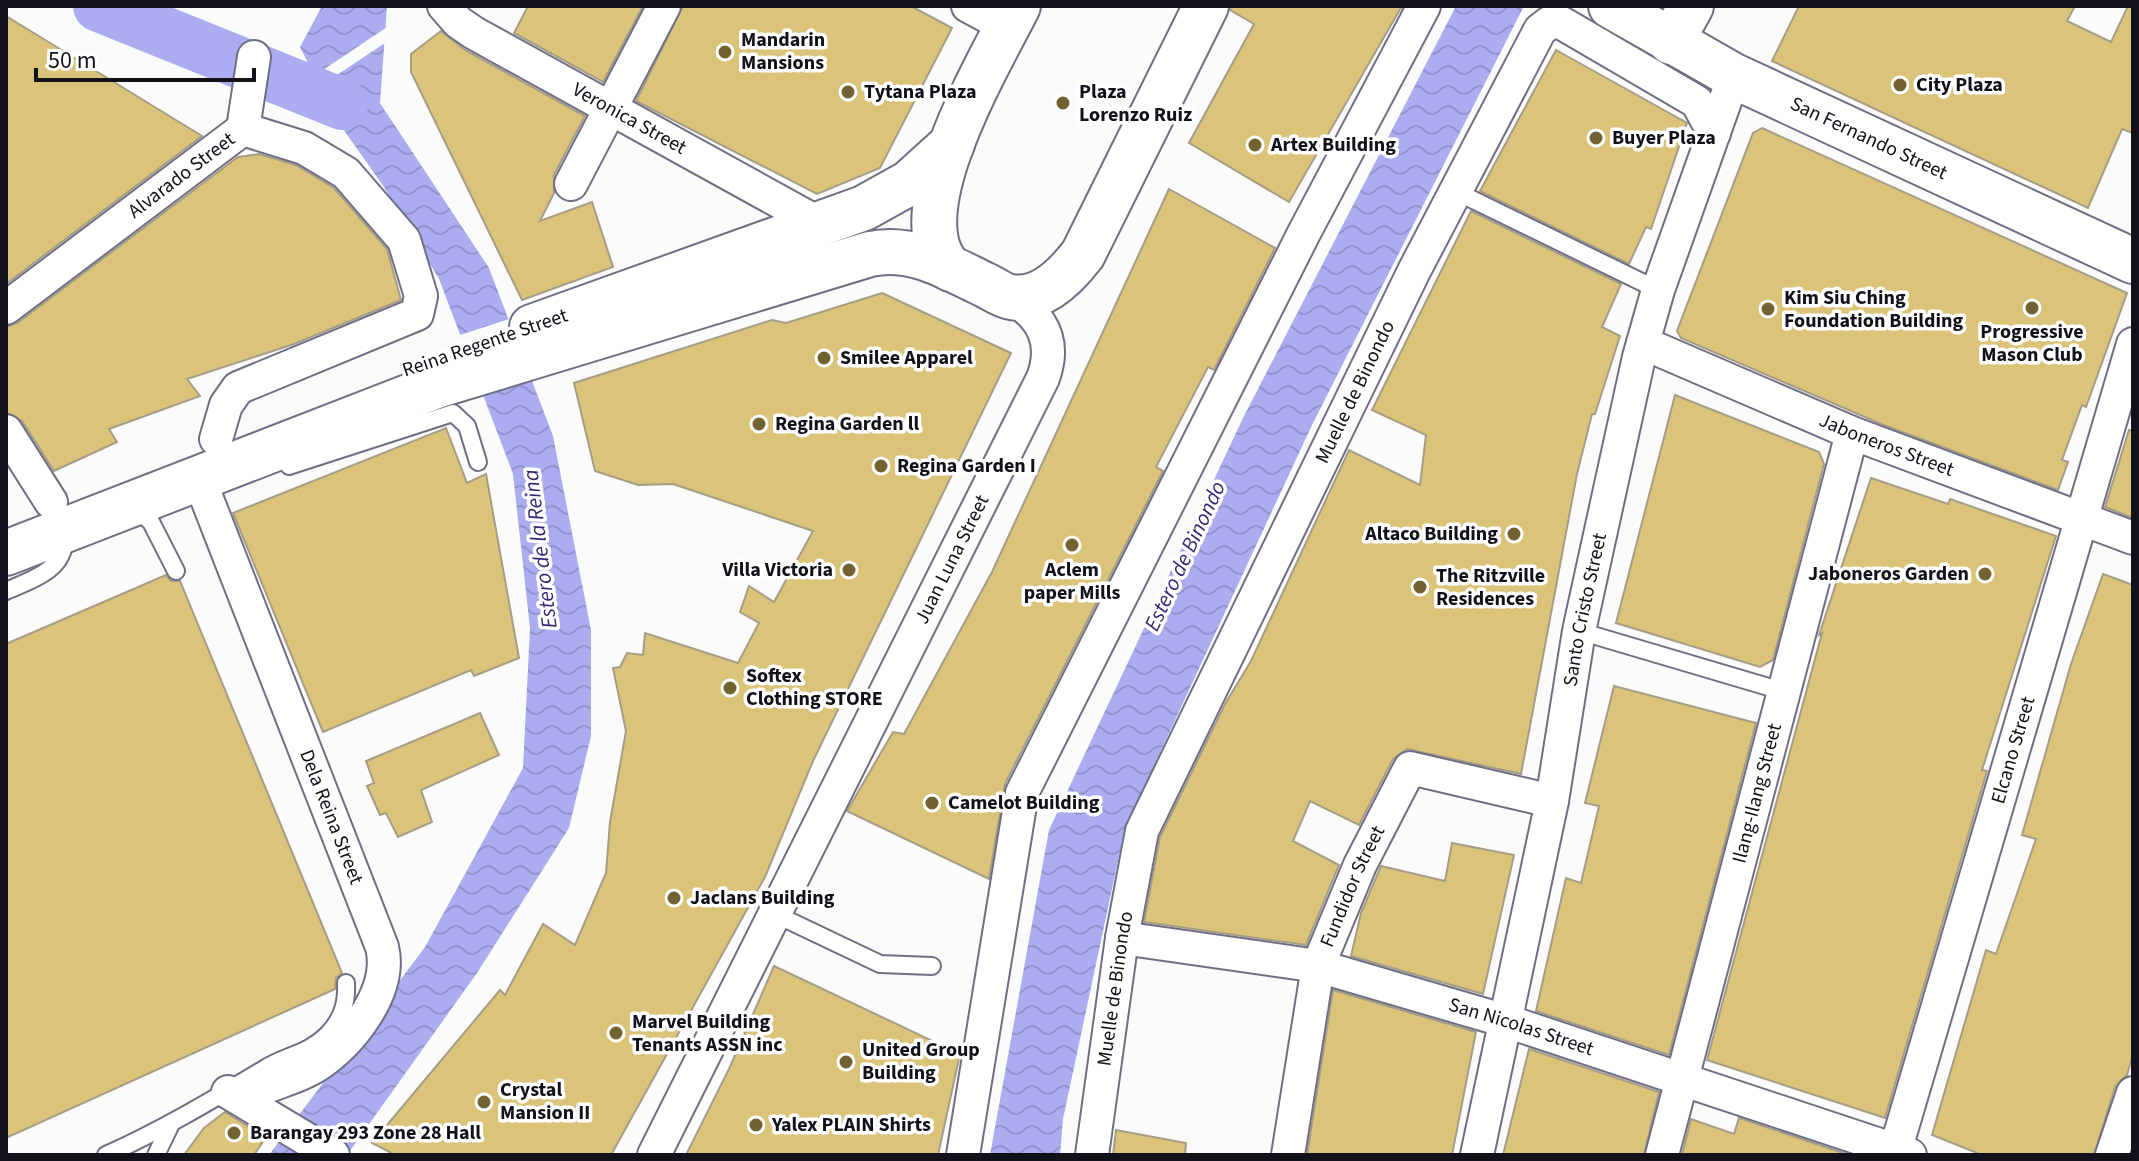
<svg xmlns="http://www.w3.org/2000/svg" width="2139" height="1161" viewBox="0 0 2139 1161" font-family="'Source Sans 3',sans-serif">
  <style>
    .water { fill: url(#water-waves) }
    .pier { fill: #fbfbfb }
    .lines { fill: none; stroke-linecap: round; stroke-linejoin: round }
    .river { stroke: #acacf0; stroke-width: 52 }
    .building { fill: #dbc47a; stroke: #a59d86; stroke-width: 2 }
    .lane-casing { stroke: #6e6f85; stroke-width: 20 }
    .street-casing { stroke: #6e6f85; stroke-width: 36 }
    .secondary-casing { stroke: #6e6f85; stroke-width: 48 }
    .lane { stroke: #fff; stroke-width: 16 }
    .street { stroke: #fff; stroke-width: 32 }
    .secondary { stroke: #fff; stroke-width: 44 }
    .poi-dot { fill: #726230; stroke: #fff; stroke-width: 3 }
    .labels { text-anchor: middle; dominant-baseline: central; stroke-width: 7; stroke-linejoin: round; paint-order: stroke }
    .poi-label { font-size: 20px; font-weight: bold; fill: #111119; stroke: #fff; text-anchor: start }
    .street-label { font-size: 20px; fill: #111119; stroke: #fff }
    .water-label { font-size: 22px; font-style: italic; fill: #332775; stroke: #fff }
  </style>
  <defs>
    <pattern id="water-waves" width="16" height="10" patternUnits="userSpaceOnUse" patternTransform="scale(2)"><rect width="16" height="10" fill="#acacf0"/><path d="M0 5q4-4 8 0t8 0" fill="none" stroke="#9393cd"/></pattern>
  </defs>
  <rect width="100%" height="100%" fill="#fbfbfb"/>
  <g class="water">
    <polygon points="322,6 387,6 380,103 489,268 553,436 591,630 591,736 569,828 477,973 347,1155 269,1155 425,947 523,768 530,628 513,474 439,279 384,187 336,119 300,47"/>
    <polygon points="1456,6 1524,6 1312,425 1125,828 1063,1119 1060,1155 990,1155 1049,830 1244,416"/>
  </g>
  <g class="pier">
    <polygon points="390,25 388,41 316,89 311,78"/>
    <polygon points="512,318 530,371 477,389 457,336"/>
  </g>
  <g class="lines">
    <polyline class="river" points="99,6 342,104"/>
  </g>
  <g class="building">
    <polygon points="528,6 643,6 603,82 514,33"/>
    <polygon points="683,6 911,6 952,28 880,168 817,194 636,101"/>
    <polygon points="1231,6 1402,6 1289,202 1189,143 1254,24 1230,10"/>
    <polygon points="1799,6 2075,6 2067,21 2111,42 2128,6 2133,6 2133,133 2122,129 2088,208 1772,61"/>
    <polygon points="6,16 202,136 6,284"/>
    <polygon points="441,31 465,50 585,116 554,175 554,193 540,221 592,202 613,267 522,300 411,72 411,54"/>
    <polygon points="1556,50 1687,123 1651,229 1646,227 1629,264 1480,191"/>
    <polygon points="1762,128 2127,293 2086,407 2082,405 2062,460 2068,462 2058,490 1881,424 1681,338 1677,331 1753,133"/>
    <polygon points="259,154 296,165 334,188 387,249 401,300 294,344 187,379 200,396 109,429 117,442 54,471 22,421 6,412 6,327 17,323 238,157"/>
    <polygon points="1169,189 1275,248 1214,370 1208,367 1156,467 1163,471 1005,784 989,879 847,811 893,732 904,734 992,572"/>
    <polygon points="1471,211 1621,284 1602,327 1620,336 1595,414 1592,414 1577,474 1521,774 1407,749 1393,759 1359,825 1310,801 1293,841 1339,865 1306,945 1144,922 1160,837 1225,704 1251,661 1349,450 1420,485 1426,435 1372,410"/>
    <polygon points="882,293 1011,353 813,761 765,877 611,1155 395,1155 372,1143 500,990 505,995 543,924 575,945 606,873 610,822 626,731 613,668 620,667 627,653 643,655 645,633 738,663 759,623 740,612 749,586 774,602 813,531 673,484 638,485 595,471 574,383 772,320 786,323"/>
    <polygon points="1675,395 1819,452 1824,464 1773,660 1760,667 1616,623"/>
    <polygon points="446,428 467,483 486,474 519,658 474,676 471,670 323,732 233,513"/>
    <polygon points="2129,430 2133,431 2133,518 2105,507"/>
    <polygon points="1871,478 1948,504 1950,499 2056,536 1982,770 1987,771 1885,1118 1707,1060 1822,633 1819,635"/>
    <polygon points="2103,574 2133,585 2133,1055 2127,1075 2115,1087 2094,1155 1982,1155 1932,1135 1986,950 1996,954 2036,839 2022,835 2071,664"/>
    <polygon points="166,575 171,581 180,581 342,973 336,978 335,989 6,1138 6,644"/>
    <polygon points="1614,686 1756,723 1669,1055 1536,1011 1566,878 1581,883 1599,806 1585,803"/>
    <polygon points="480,713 499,755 421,790 432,822 398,837 386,813 380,815 367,786 374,783 366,761"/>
    <polygon points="1452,843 1514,855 1483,994 1351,956 1361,913 1381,866 1445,881"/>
    <polygon points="774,966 960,1054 938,1155 686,1155 729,1069"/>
    <polygon points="1333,990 1476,1032 1452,1155 1307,1155"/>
    <polygon points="1529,1049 1659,1092 1644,1155 1503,1155"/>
    <polygon points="225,1112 266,1137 254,1155 184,1155 204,1128"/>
    <polygon points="1739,1118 1846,1154 1846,1155 1682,1155 1691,1119 1734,1134"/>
    <polygon points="1116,1130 1186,1143 1185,1155 1113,1155"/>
  </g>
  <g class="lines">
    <g class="lane-casing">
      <g id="lane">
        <polyline points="1457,192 1658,290"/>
        <polyline points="289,466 453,413 467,426 478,462"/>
        <polyline points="131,516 142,514 151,522 176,571"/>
        <path d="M6,591C31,580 66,570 64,537"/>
        <polyline points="1579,631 1782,691"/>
        <polyline points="775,914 880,964 932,966"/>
        <path d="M106,1155C162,1130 212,1100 264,1069C286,1055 309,1054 328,1034C342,1019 347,1004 346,983"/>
        <polyline points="156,1155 170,1126"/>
      </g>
    </g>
    <g class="street-casing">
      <g id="street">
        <path id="s1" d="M444,6L458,22L474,33L820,224"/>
        <polyline points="968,6 1007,27"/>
        <polyline points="243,129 254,57"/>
        <polyline points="571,184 664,6"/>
        <path id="s2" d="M6,308L243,129"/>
        <path id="s3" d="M1643,343L1852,433L2133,538"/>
        <polyline points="6,431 51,502"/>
        <polyline points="216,439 226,405 238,388 417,314 421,296 404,240 346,173 304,148 243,129"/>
        <path id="s4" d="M198,476L382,947C393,991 351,1043 316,1066C293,1081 265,1083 243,1099"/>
        <path id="s5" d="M1122,938L1318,966L1506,1021L1910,1155"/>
        <polyline points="228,1092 333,1155"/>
        <path id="s6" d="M654,1155L1043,378C1056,342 1043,317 1011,297"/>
        <polyline points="963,1155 1022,793 1304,233 1424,6"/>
        <path id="s7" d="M1092,1155L1122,938L1142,831L1414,271L1540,30L1549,23L1560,22L1697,102L1714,133"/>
        <path id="s8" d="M1288,1155L1318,966L1360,865L1410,768L1552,801"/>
        <path id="s9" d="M1477,1155L1552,801L1579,631L1639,357L1658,290L1734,76"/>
        <path id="s10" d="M1662,1155L1852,433"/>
        <path id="s11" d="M1894,1155L2133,344"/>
        <polyline points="2112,1155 2133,1093"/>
      </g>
    </g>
    <g class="secondary-casing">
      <g id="secondary">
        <path id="s12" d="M1611,6L1734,76L2133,261"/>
        <polyline points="1671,42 1691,6"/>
        <path d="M951,269C896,217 991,60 1018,6"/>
        <polyline points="532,327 864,208 909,183 952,144"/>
        <path d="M6,553L439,385L870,254C911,245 946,266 983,284C991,287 1002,296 1011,297C1041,302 1067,275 1083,254L1206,6"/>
      </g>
    </g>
    <use href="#lane" class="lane"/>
    <use href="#street" class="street"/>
    <use href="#secondary" class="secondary"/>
  </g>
  <g class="poi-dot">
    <circle cx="725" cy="52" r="8"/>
    <circle cx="1900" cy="85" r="8"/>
    <circle cx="848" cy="92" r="8"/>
    <circle cx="1063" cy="103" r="8"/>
    <circle cx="1596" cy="138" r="8"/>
    <circle cx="1255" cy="145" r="8"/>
    <circle cx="2032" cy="308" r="8"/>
    <circle cx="1768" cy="309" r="8"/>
    <circle cx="824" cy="358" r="8"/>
    <circle cx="759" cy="424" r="8"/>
    <circle cx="881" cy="466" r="8"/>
    <circle cx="1514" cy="534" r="8"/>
    <circle cx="1072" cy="545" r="8"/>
    <circle cx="849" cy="570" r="8"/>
    <circle cx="1985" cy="574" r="8"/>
    <circle cx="1420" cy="587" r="8"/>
    <circle cx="730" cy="688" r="8"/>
    <circle cx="932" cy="803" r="8"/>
    <circle cx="674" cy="898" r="8"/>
    <circle cx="616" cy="1033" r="8"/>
    <circle cx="846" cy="1062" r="8"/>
    <circle cx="484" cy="1102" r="8"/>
    <circle cx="756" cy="1125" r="8"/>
    <circle cx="234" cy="1133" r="8"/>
  </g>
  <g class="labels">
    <g class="poi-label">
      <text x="741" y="40">Mandarin<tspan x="741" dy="23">Mansions</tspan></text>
      <text x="1916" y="85">City Plaza</text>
      <text x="864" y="92">Tytana Plaza</text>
      <text x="1079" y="92">Plaza<tspan x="1079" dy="23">Lorenzo Ruiz</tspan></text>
      <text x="1612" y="138">Buyer Plaza</text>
      <text x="1271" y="145">Artex Building</text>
      <text x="1784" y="298">Kim Siu Ching<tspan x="1784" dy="23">Foundation Building</tspan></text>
      <text x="2032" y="332" text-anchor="middle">Progressive<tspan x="2032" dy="23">Mason Club</tspan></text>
      <text x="840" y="358">Smilee Apparel</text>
      <text x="775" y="424">Regina Garden ll</text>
      <text x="897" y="466">Regina Garden I</text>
      <text x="1498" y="534" text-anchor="end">Altaco Building</text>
      <text x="833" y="570" text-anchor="end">Villa Victoria</text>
      <text x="1072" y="570" text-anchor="middle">Aclem<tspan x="1072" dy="23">paper Mills</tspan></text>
      <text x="1969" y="574" text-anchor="end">Jaboneros Garden</text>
      <text x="1436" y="576">The Ritzville<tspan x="1436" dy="23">Residences</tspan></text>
      <text x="746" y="676">Softex<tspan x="746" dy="23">Clothing STORE</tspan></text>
      <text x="948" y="803">Camelot Building</text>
      <text x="690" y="898">Jaclans Building</text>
      <text x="632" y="1022">Marvel Building<tspan x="632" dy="23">Tenants ASSN inc</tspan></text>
      <text x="862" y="1050">United Group<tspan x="862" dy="23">Building</tspan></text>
      <text x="500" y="1090">Crystal<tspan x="500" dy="23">Mansion II</tspan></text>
      <text x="772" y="1125">Yalex PLAIN Shirts</text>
      <text x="250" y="1133">Barangay 293 Zone 28 Hall</text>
    </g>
    <g class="street-label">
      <text stroke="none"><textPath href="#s1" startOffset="218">Veronica Street</textPath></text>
      <text stroke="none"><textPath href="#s12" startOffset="290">San Fernando Street</textPath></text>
      <text stroke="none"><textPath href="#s2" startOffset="220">Alvarado Street</textPath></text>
      <text transform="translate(485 343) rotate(-19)">Reina Regente Street</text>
      <text stroke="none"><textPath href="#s7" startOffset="816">Muelle de Binondo</textPath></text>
      <text stroke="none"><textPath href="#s3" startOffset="264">Jaboneros Street</textPath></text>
      <text stroke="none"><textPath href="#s6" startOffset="666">Juan Luna Street</textPath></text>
      <text stroke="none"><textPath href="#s9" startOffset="556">Santo Cristo Street</textPath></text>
      <text stroke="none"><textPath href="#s11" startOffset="422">Elcano Street</textPath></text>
      <text stroke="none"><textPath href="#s10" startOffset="374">Ilang-Ilang Street</textPath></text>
      <text stroke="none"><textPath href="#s4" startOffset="366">Dela Reina Street</textPath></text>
      <text stroke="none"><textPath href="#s8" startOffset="278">Fundidor Street</textPath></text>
      <text stroke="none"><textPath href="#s7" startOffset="168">Muelle de Binondo</textPath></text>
      <text stroke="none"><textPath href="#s5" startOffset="410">San Nicolas Street</textPath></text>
    </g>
    <g class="water-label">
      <text transform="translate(540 549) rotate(-97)">Estero de la Reina</text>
      <text transform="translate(1185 556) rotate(-65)">Estero de Binondo</text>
    </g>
  </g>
  <rect width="2139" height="1161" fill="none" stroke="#111119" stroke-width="16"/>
  <path d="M36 68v12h218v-12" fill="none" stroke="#111119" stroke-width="4"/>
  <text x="48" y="68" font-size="24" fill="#111119" stroke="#ffffff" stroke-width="6" paint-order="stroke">50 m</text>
</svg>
